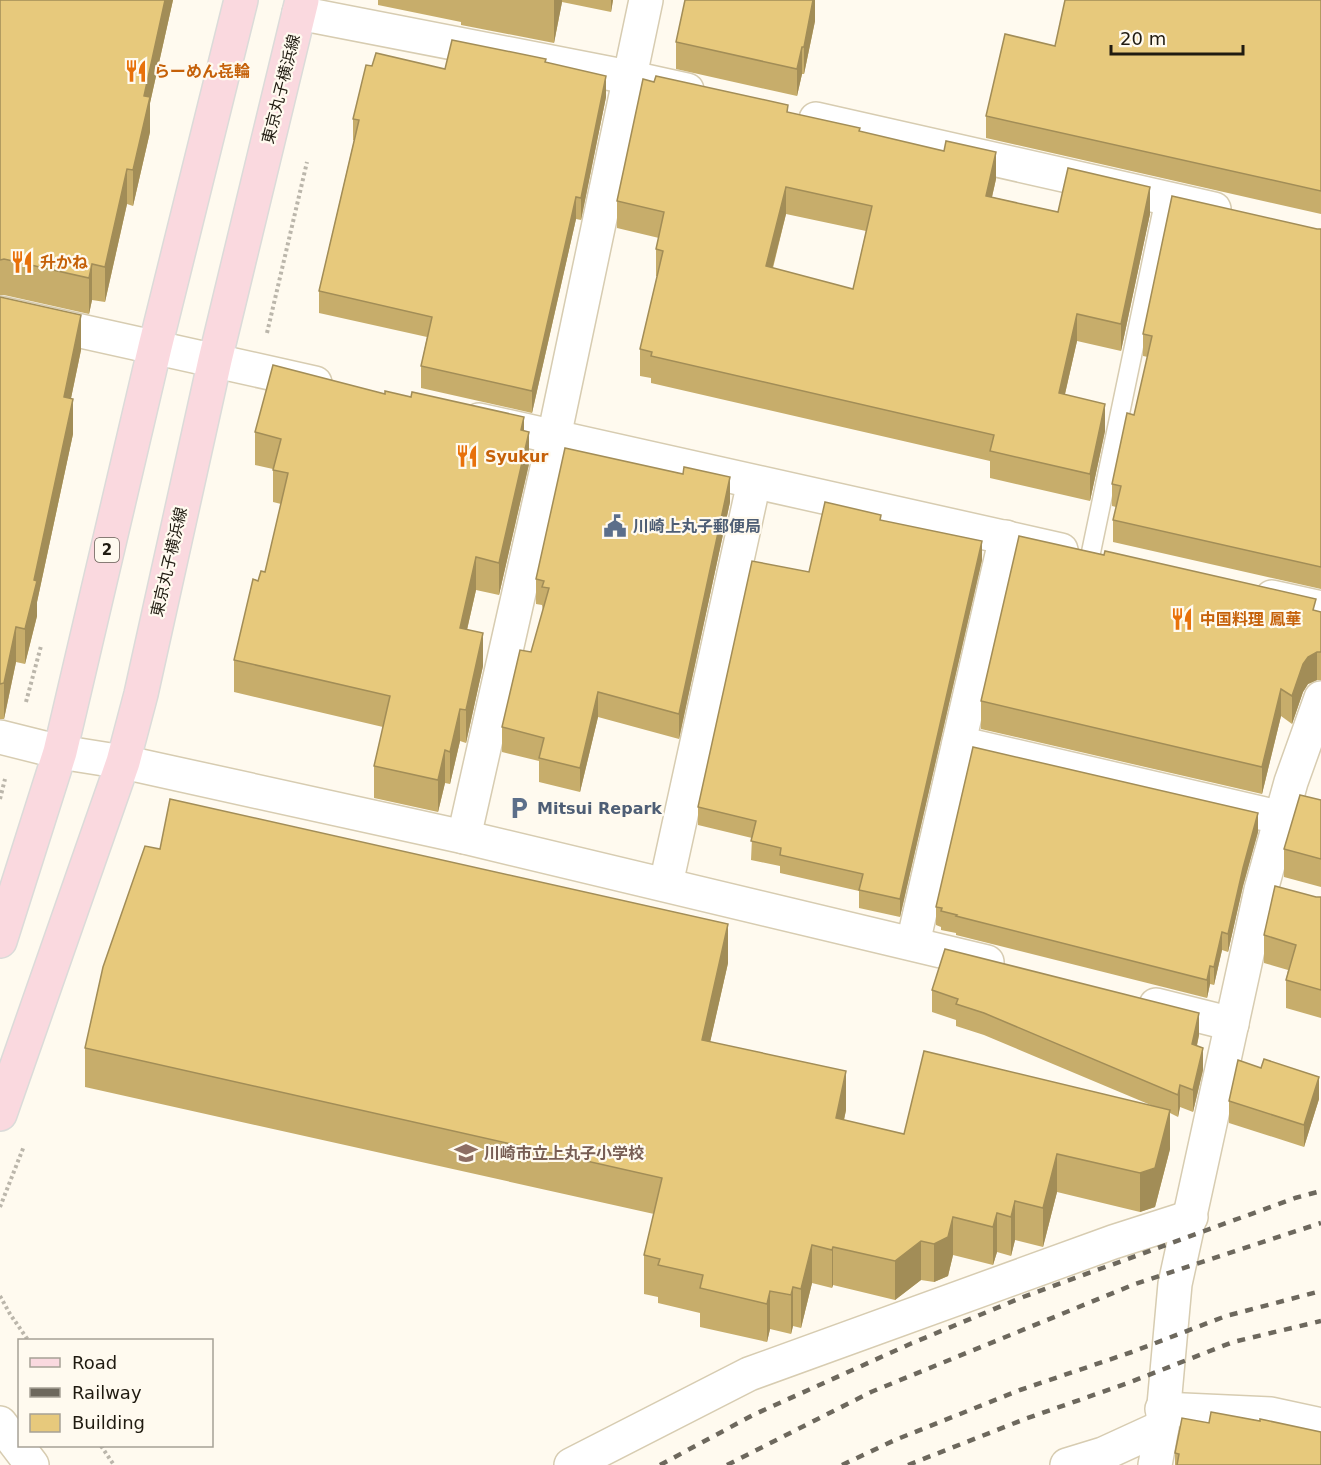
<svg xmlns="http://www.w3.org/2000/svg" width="1321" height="1465" viewBox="0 0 1321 1465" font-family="'DejaVu Sans','Noto Sans JP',sans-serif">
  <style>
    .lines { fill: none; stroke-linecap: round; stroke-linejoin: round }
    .lane-casing { stroke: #d7ccb1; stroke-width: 21 }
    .street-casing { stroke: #d7ccb1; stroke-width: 36 }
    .secondary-casing { stroke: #d7ccb1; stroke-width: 36 }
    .primary-casing { stroke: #dbdbd9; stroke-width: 36 }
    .path { stroke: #bbb6ab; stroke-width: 4; stroke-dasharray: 3 3; stroke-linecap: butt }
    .lane { stroke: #fff; stroke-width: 18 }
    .street { stroke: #fff; stroke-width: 33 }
    .secondary { stroke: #fff; stroke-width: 33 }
    .primary { stroke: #fad9df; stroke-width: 33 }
    .rail { stroke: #6d685d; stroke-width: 4.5; stroke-dasharray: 8 8; stroke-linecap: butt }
    .wall { fill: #c7ad6b; fill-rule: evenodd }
    .shaded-wall { fill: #a28d57 }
    .building { fill: #e7c97c; stroke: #a28d57; stroke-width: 1.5; fill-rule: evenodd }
    .labels { text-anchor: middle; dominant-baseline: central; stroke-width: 4.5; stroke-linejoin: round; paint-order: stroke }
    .shield { fill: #fffaef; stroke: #635e54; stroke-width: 1.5 }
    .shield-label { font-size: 15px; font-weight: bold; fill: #201b11 }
    .food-label { font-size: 16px; font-weight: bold; fill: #c56008; stroke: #fffaef; text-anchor: start }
    .street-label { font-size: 16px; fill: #201b11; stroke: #fffaef }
    .service-label { font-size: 16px; font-weight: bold; fill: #4e5e75; stroke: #fffaef; text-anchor: start }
    .education-label { font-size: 16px; font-weight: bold; fill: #785e54; stroke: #fffaef; text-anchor: start }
  </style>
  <rect width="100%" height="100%" fill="#fffaef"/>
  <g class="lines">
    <g class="lane-casing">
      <polyline id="lane" points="1090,557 1165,198"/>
    </g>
    <g class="street-casing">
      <g id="street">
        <polyline points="299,13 628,77 687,90"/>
        <polyline points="816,119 1214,209"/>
        <polyline points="0,313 315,383"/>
        <polyline points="479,420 1061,550"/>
        <polyline points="1272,597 1321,608"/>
        <polyline points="0,737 60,752 123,762 464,837 987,962"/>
        <polyline points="959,743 1282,818"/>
        <polyline points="464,837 554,437 646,0"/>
        <polyline points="666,884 754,482"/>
        <polyline points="913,943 1006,537"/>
        <polyline points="1156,1005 1232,1024"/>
        <polyline points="1162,1409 1271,1414 1321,1425"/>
        <polyline points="571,1465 749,1374 1113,1242 1191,1217"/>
        <polyline points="1067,1465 1103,1454 1162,1427"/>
        <polyline points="1155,1465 1162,1427 1175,1284 1261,890 1291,782 1321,698"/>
      </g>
    </g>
    <g class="secondary-casing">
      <polyline id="secondary" points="0,1423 32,1465"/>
    </g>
    <g class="primary-casing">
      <g id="primary">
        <polyline points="0,941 60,752 155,347 241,0"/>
        <polyline points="0,1114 123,762 141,694 215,360 302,0"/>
      </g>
    </g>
    <g class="path">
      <polyline points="267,333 307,162"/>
      <polyline points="26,702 41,646"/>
      <polyline points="0,799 5,779"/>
      <polyline points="0,1207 24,1146"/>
      <polyline points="0,1296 10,1314 28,1340"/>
      <polyline points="101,1446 114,1465"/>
    </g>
    <use href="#lane" class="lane"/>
    <use href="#street" class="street"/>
    <use href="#secondary" class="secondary"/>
    <use href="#primary" class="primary"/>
    <g class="rail">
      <polyline points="660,1465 753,1415 910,1344 1023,1297 1295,1198 1321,1191"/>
      <polyline points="727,1465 871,1392 1135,1284 1321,1223"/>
      <polyline points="842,1465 895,1440 1020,1390 1132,1352 1226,1316 1321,1291"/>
      <polyline points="908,1465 1025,1419 1128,1383 1233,1342 1321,1321"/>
    </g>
  </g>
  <g class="wall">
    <polygon points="0,0 173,0 150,103 150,132 133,206 127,204 105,302 92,300 89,314 4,295 0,295"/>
    <polygon points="378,0 613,0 611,12 562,2 554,43 461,25 461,22 378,5"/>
    <polygon points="815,0 815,21 804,74 802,74 797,96 676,69 676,42"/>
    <polygon points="1321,0 1321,214 986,138 986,116 1055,46"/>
    <polygon points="546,62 606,97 581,220 576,219 532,413 421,388 421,366 427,337 319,313 319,291 354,140 353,140 353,119 372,66 445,69"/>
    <path d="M654,82L788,113L860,131L996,179L992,197L1058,212L1150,214L1121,351L1077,341L1065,394L1105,431L1090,501L990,478V461L651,383V378L640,376V349L657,276H656V249L659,238L617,228V201ZM786,214L866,231L853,289L773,268Z"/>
    <polygon points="1317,229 1321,229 1321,589 1113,542 1113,520 1116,507 1112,506 1112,484 1134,415 1148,357 1143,356 1143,334"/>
    <polygon points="0,297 81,350 71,398 73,434 37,602 37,616 25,664 16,662 4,719 0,719"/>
    <polygon points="524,431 529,464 499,595 476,590 467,630 483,666 466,743 460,741 450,784 445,783 438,812 374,798 374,766 383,727 234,692 234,660 258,581 265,572 281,504 273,502 273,469 255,465 255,432"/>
    <polygon points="730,502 679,739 598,717 580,792 539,782 539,761 502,752 502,727 531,652 543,611 542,605 536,604 536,579"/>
    <polygon points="881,520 982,560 900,917 859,908 859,891 780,873 780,866 751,860 752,838 698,825 698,807 809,572"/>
    <polygon points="1316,611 1321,612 1321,680 1317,680 1308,684 1303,692 1292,724 1281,716 1262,794 981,729 981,701"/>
    <polygon points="1321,800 1321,887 1284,877 1284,849"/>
    <polygon points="1258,832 1243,886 1228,952 1222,950 1214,985 1210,984 1207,998 956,935 956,933 941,930 941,927 936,925 936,907"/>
    <polygon points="1316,897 1321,897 1321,1018 1286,1008 1286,980 1288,970 1264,963 1264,935"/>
    <polygon points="728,963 710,1042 846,1110 844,1120 904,1134 1153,1106 984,1035 956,1026 956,1020 932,1012 932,990 1199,1035 1197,1046 1203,1070 1193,1112 1180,1107 1178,1117 1170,1113 1170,1149 1155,1207 1140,1212 1057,1192 1043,1247 1015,1240 1011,1256 997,1252 993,1265 953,1255 948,1276 934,1282 921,1280 895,1300 833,1285 832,1288 812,1283 801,1328 793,1326 791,1334 770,1329 767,1342 700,1327 700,1313 658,1303 658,1297 644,1294 644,1255 654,1214 85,1087 85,1048"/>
    <polygon points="1319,1099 1304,1147 1229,1123 1229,1101"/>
    <polygon points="1209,1423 1321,1465 1175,1465 1175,1453"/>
  </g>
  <g class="shaded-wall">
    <polygon points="165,0 173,0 150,103 150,132 133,206 133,170 144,96"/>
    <polygon points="554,0 562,0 562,2 554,43"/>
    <polygon points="611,0 613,0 611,12"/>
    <polygon points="813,0 815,0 815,21 804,74 804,47"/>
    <polygon points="802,47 802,74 797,96 797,69"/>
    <polygon points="606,76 606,97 581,220 581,198"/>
    <polygon points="996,152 996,179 986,223 986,196"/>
    <polygon points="127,169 127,204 105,302 105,267"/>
    <polygon points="786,187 786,214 766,293 766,266"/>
    <polygon points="1150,187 1150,214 1121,351 1121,324"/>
    <polygon points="576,197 576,219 532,413 532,391"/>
    <polygon points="92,264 92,300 89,314 89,278"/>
    <polygon points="1077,314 1077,341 1059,420 1059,393"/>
    <polygon points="81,315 81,350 64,432 64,397"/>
    <polygon points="73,399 73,434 37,602 37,616 25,664 25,629 34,580"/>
    <polygon points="1105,404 1105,431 1090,501 1090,474"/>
    <polygon points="524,417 524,449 521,430"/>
    <polygon points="529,432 529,464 499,595 499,563"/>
    <polygon points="730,477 730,502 679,739 679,714"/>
    <polygon points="982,541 982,560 900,917 900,899"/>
    <polygon points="476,557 476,590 460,660 460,628"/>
    <polygon points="16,627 16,662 4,719 4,683"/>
    <polygon points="483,633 483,666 466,743 466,710"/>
    <polygon points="1317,652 1317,680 1308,684 1303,692 1292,724 1292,696 1303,664 1308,657"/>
    <polygon points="1281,689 1281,716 1262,794 1262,767"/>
    <polygon points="598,692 598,717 580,792 580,768"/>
    <polygon points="460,709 460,741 450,784 450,752"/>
    <polygon points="445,750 445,783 438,812 438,780"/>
    <polygon points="1258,813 1258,832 1243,886 1228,952 1228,934 1243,868"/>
    <polygon points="728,924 728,963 702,1078 702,1040"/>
    <polygon points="1222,932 1222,950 1214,985 1214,967"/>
    <polygon points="1210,966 1210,984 1207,998 1207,980"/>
    <polygon points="1199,1013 1199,1035 1192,1066 1192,1044"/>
    <polygon points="1203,1048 1203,1070 1193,1112 1193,1090"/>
    <polygon points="846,1071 846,1110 836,1156 836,1118"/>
    <polygon points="1319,1077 1319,1099 1304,1147 1304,1125"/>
    <polygon points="1180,1085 1180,1107 1178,1117 1178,1095"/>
    <polygon points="1170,1110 1170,1149 1155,1207 1140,1212 1140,1173"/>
    <polygon points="1057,1154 1057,1192 1043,1247 1043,1208"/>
    <polygon points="1015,1201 1015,1240 1011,1256 1011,1217"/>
    <polygon points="997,1213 997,1252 993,1265 993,1227"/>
    <polygon points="953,1217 953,1255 948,1276 934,1282 934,1244"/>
    <polygon points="921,1241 921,1280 895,1300 895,1261"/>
    <polygon points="812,1245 812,1283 801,1328 801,1289"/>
    <polygon points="833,1247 833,1285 832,1288 832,1250"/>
    <polygon points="793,1287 793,1326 791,1334 791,1295"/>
    <polygon points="770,1291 770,1329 767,1342 767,1304"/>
  </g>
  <g class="building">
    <polygon points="0,0 165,0 144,96 150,97 133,170 127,169 105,267 92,264 89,278 4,259 0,260"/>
    <polygon points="685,0 813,0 804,47 802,47 797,69 676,42"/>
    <polygon points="1065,0 1321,0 1321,191 986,116 1005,34 1055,46"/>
    <polygon points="452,40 546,59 545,62 606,76 581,198 576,197 532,391 421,366 432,317 319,291 359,120 353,119 366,65 372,66 376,53 445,69"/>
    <path d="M656,76L788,105L787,112L860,128L859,131L944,151L946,141L996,152L986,196L1058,212L1068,168L1150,187L1121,324L1077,314L1059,393L1105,404L1090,474L990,451L994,435L651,356L652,352L640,349L663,251L656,249L664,212L617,201L643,79L654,82ZM786,187L872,206L853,289L766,266Z"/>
    <polygon points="1172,196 1317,229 1321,229 1321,567 1113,520 1121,486 1112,484 1127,413 1134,415 1152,336 1143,334"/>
    <polygon points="0,297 81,315 64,397 73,399 34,580 37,581 25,629 16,627 4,683 0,684"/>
    <polygon points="273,365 385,394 385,391 411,397 412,392 524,417 521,430 529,432 499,563 476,557 460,628 483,633 466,710 460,709 450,752 445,750 438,780 374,766 390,696 234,660 253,579 258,581 261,571 265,572 288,473 273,470 281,439 255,432"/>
    <polygon points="565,448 683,474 684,467 730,477 679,714 598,692 580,768 539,758 544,738 502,727 520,650 531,652 549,588 542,587 544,581 536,579"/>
    <polygon points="825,502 881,515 880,520 982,541 900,899 859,890 863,874 780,855 781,848 751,841 756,821 698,807 752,561 809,572"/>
    <polygon points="1019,536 1104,555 1105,551 1316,599 1313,610 1321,612 1321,652 1317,652 1308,657 1303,664 1292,696 1281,689 1262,767 981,701"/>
    <polygon points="973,747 1258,813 1243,868 1228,934 1222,932 1214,967 1210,966 1207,980 956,916 957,915 941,911 942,908 936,907"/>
    <polygon points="1300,795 1321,800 1321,859 1284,849"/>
    <polygon points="170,799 728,924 702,1040 846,1071 836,1118 904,1134 924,1051 1170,1110 1155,1168 1140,1173 1057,1154 1043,1208 1015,1201 1011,1217 997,1213 993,1227 953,1217 948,1237 934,1244 921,1241 895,1261 833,1247 832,1250 812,1245 801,1289 793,1287 791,1295 770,1291 767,1304 700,1288 703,1275 658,1265 660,1259 644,1255 662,1178 85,1048 103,967 145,846 160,849"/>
    <polygon points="1275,886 1316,897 1321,897 1321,990 1286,980 1296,945 1264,935"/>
    <polygon points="945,949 1199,1013 1192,1044 1203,1048 1193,1090 1180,1085 1178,1095 984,1013 956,1004 958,999 932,990"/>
    <polygon points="1264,1059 1319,1077 1304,1125 1229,1101 1238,1060 1261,1068"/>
    <polygon points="1211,1412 1260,1421 1260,1419 1321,1432 1321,1465 1177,1465 1179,1454 1175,1453 1182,1418 1209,1423"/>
  </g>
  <defs>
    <g id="restaurant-bare" transform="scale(1.8)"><path d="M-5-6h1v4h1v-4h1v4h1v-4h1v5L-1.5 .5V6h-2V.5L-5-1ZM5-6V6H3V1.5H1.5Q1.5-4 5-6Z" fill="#e8710a" stroke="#fffaef" stroke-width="2.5" paint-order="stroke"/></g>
    <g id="civic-bare" transform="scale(1.8)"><path d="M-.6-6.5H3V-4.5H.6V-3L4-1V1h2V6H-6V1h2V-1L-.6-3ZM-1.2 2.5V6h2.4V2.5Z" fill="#5c6f8a" stroke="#fffaef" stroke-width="2.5" paint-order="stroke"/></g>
    <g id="parking-bare" transform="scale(1.8)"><path d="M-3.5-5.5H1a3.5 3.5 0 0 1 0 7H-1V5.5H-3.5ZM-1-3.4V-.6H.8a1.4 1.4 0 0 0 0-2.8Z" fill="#5c6f8a" stroke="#fffaef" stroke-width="2.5" paint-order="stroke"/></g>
    <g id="school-bare" transform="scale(1.8)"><path d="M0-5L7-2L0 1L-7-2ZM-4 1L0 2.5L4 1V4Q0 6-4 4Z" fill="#8d6e63" stroke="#fffaef" stroke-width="2.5" paint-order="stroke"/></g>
  </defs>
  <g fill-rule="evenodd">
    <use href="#restaurant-bare" x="136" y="71"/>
    <use href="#restaurant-bare" x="22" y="262"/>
    <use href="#restaurant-bare" x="467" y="456"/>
    <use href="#civic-bare" x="615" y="526"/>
    <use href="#restaurant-bare" x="1182" y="619"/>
    <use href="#parking-bare" x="519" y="808"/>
    <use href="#school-bare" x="466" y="1153"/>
  </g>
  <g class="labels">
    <rect class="shield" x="95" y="538" width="24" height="24" rx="4.5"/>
    <g class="shield-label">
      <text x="107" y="550">2</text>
    </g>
    <g class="food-label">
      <text x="154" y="71">らーめん㐂輪</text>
      <text x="40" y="262">升かね</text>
      <text x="485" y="456">Syukur</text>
      <text x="1200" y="619">中国料理 鳳華</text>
    </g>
    <g class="street-label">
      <text transform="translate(281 89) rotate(-76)">東京丸子横浜線</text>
      <text transform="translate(169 562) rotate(-77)">東京丸子横浜線</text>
    </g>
    <g class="service-label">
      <text x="633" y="526">川崎上丸子郵便局</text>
      <text x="537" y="808">Mitsui Repark</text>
    </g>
    <g class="education-label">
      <text x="484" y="1153">川崎市立上丸子小学校</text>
    </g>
  </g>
  <rect x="18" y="1339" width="195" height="108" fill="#fffaef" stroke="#a6a196" stroke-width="1.5"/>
  <rect x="30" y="1358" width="30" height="9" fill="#fad9df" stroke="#a6a196" stroke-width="1.5"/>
  <text x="72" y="1369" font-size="18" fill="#201b11">Road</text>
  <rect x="30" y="1388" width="30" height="9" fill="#6d685d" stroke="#a6a196" stroke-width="1.5"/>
  <text x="72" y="1399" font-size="18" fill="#201b11">Railway</text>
  <rect x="30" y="1414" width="30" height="18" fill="#e7c97c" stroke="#a6a196" stroke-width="1.5"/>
  <text x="72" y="1429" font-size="18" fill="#201b11">Building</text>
  <path d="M1111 45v9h132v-9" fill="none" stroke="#201b11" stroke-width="3"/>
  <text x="1120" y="45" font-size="18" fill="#201b11" stroke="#fffaef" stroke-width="4.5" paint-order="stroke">20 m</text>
</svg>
